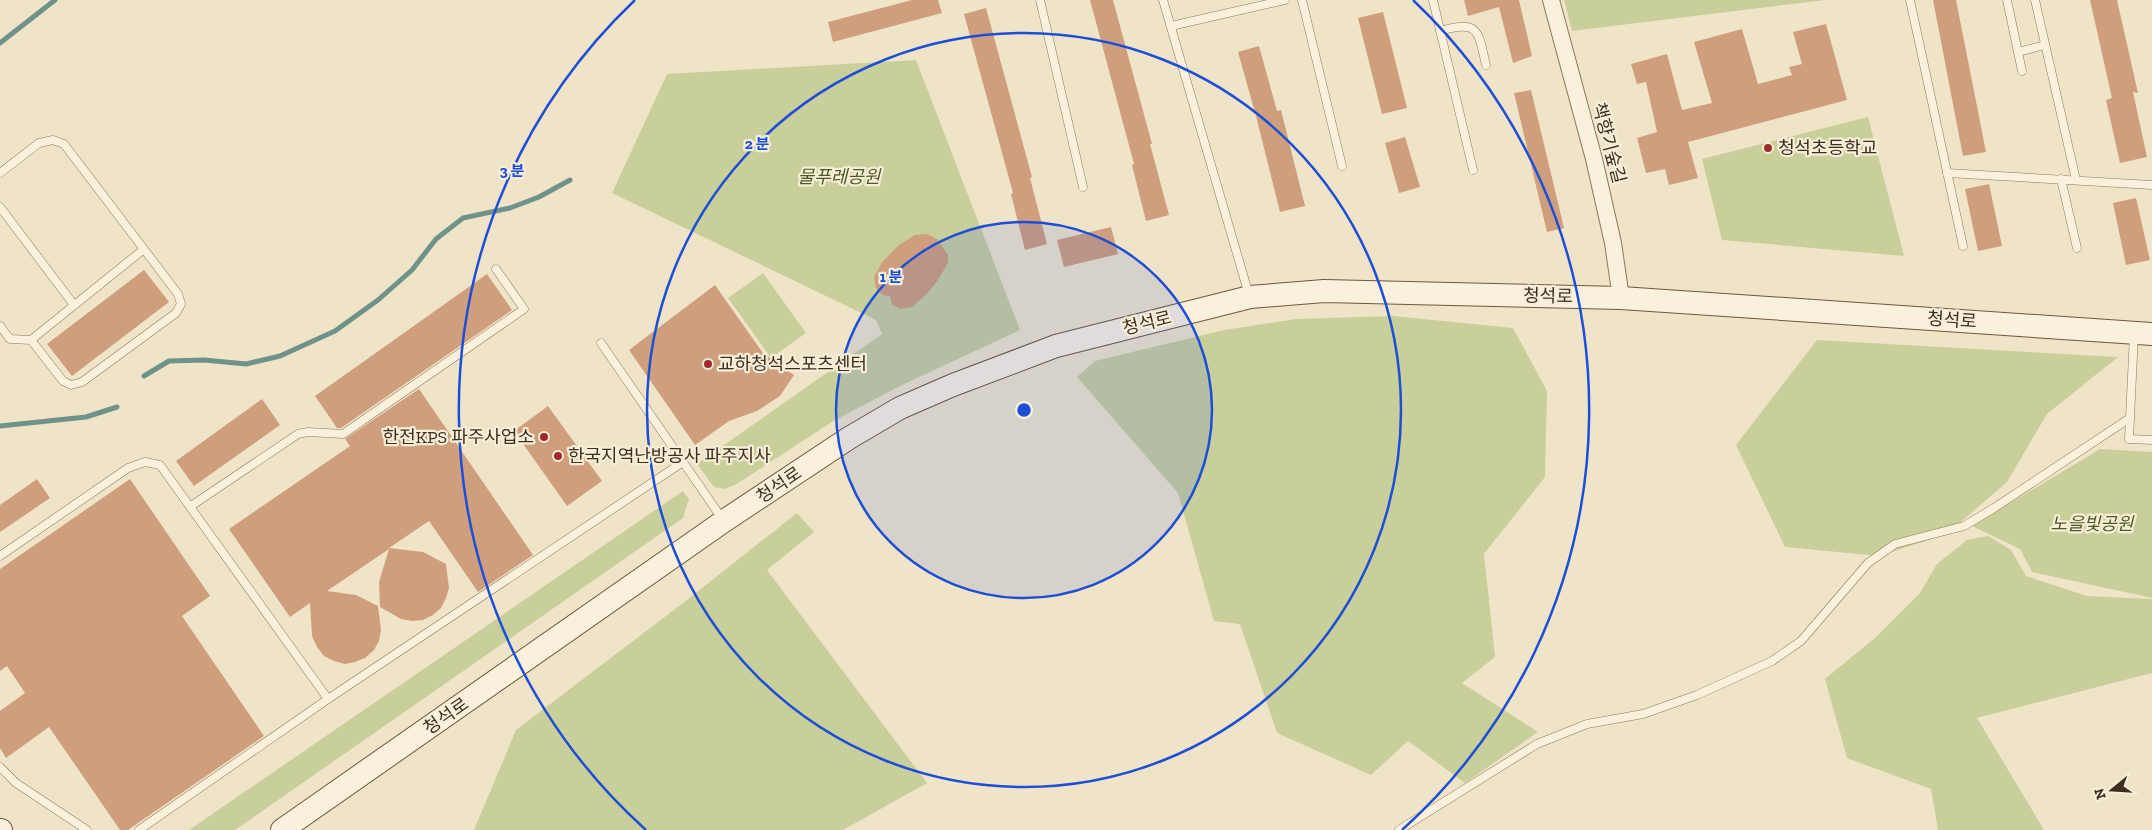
<svg xmlns="http://www.w3.org/2000/svg" width="2152" height="830" viewBox="0 0 2152 830" font-family="'Zilla Slab','Noto Sans KR',serif">
  <style>
    .green { fill: #c9cf9b }
    .lines { fill: none; stroke-linecap: round; stroke-linejoin: round }
    .stream { stroke: #6f938a; stroke-width: 5 }
    .building { fill: #cf9f7d }
    .lane-casing { stroke: #8d765c; stroke-width: 9 }
    .street-casing { stroke: #8d765c; stroke-width: 18 }
    .secondary-casing { stroke: #6f573f; stroke-width: 24 }
    .lane { stroke: #faf1dc; stroke-width: 8 }
    .street { stroke: #faf1dc; stroke-width: 16 }
    .secondary { stroke: #faf1dc; stroke-width: 22 }
    .ring { fill: none; stroke: #1d4ed8; stroke-width: 2.5 }
    .poi-dot { fill: #9e2a2b; stroke: #f7eed8; stroke-width: 2 }
    .labels { text-anchor: middle; dominant-baseline: central; stroke-width: 4.5; stroke-linejoin: round; paint-order: stroke }
    .street-label { font-size: 18px; fill: #3d2e20; stroke: #f7eed8 }
    .poi-label { font-size: 18px; fill: #3d2e20; stroke: #f7eed8; text-anchor: start }
    .park-label { font-size: 18px; font-style: italic; fill: #4d5a26; stroke: #f7eed8 }
    .centre { fill: #1d4ed8; stroke: #f7eed8; stroke-width: 2.5 }
    .ring-label { font-size: 15px; text-anchor: middle; font-weight: bold; fill: #1d4ed8; stroke: #f7eed8; stroke-width: 4.5; stroke-linejoin: round; paint-order: stroke }
  </style>
  <rect width="100%" height="100%" fill="#f0e4c8"/>
  <g class="green">
    <polygon points="1564,0 1825,0 1572,31"/>
    <polygon points="916,60 1020,330 902,385 835,420 735,485 725,489 714,487 697,464 882,334 876,320 612,193 667,74"/>
    <polygon points="1868,117 1904,256 1722,240 1702,159"/>
    <polygon points="763,273 806,333 771,358 728,298"/>
    <polygon points="1393,316 1513,328 1547,391 1545,477 1484,554 1495,657 1462,683 1538,732 1465,783 1408,741 1371,775 1277,733 1240,624 1214,621 1178,493 1077,377 1095,361 1224,330 1296,319"/>
    <polygon points="1817,340 2118,357 2047,414 2007,482 1947,534 1879,556 1785,547 1736,445"/>
    <polygon points="2100,449 2152,452 2152,598 2032,572 2020,549 1972,526"/>
    <polygon points="683,491 689,499 683,518 235,830 189,830"/>
    <polygon points="797,513 814,532 767,570 927,783 843,830 474,830 516,730 683,603"/>
    <polygon points="1988,536 2011,550 2026,576 2087,596 2152,599 2152,673 1977,718 2044,830 1938,830 1931,789 1847,758 1825,679 1876,637 1920,593 1937,564 1967,540"/>
  </g>
  <g class="lines">
    <g class="stream">
      <polyline points="0,43 55,0"/>
      <polyline points="144,376 169,361 204,360 246,364 280,356 335,331 378,300 412,270 436,239 463,218 510,208 539,197 570,180"/>
      <polyline points="0,426 86,417 117,407"/>
    </g>
  </g>
  <g class="building">
    <polygon points="912,0 938,0 942,13 833,42 828,22"/>
    <polygon points="1090,0 1113,0 1152,144 1150,144 1169,215 1146,221 1132,165 1134,164"/>
    <polygon points="1464,0 1519,0 1532,56 1513,63 1499,7 1468,16"/>
    <polygon points="1933,0 1956,0 1986,152 1963,156"/>
    <polygon points="2090,0 2117,0 2138,93 2133,92 2147,157 2120,163 2106,100 2112,98"/>
    <polygon points="986,8 1032,177 1030,178 1047,244 1025,250 1011,194 1013,193 964,14"/>
    <polygon points="1383,12 1407,108 1382,114 1358,18"/>
    <polygon points="1826,24 1847,100 1688,142 1698,178 1669,185 1665,169 1646,173 1637,138 1657,132 1646,82 1637,84 1631,64 1667,54 1682,110 1712,103 1694,42 1742,29 1758,84 1792,75 1789,67 1802,64 1793,32"/>
    <polygon points="1259,46 1277,111 1281,110 1305,206 1280,212 1256,116 1238,52"/>
    <polygon points="1531,90 1564,228 1547,232 1514,93"/>
    <polygon points="1405,137 1420,187 1399,193 1385,143"/>
    <polygon points="1989,184 2002,246 1978,251 1965,189"/>
    <polygon points="2136,198 2150,260 2126,265 2113,203"/>
    <polygon points="1111,227 1118,254 1064,267 1057,240"/>
    <polygon points="927,234 937,239 948,255 948,263 938,280 927,294 912,307 901,309 892,305 890,296 883,295 876,288 874,277 883,261 899,245 915,235"/>
    <polygon points="144,270 169,302 72,376 47,344"/>
    <polygon points="487,274 512,310 341,428 337,428 315,396"/>
    <polygon points="715,285 763,353 794,375 780,396 757,411 729,421 695,445 629,350"/>
    <polygon points="419,389 533,555 478,592 429,521 389,548 423,552 446,564 449,588 446,598 441,608 433,615 423,620 412,621 401,619 380,607 379,582 389,549 327,591 356,595 378,606 381,630 379,641 374,650 365,658 355,662 345,664 334,661 324,656 317,647 312,636 310,603 290,617 229,529 350,446 345,439"/>
    <polygon points="262,399 280,425 194,486 176,461"/>
    <polygon points="548,406 602,481 567,506 514,431"/>
    <polygon points="37,479 50,498 0,532 0,505"/>
    <polygon points="130,479 210,596 182,616 264,736 128,830 120,830 49,727 6,758 0,748 0,711 25,693 7,666 0,671 0,569"/>
  </g>
  <g class="lines">
    <g class="lane-casing">
      <g id="lane">
        <polyline points="1040,0 1083,187"/>
        <polyline points="1163,0 1249,295"/>
        <polyline points="1302,0 1342,166"/>
        <polyline points="1433,0 1473,170"/>
        <polyline points="1910,0 1963,246"/>
        <polyline points="2007,0 2022,71"/>
        <polyline points="2035,0 2076,180"/>
        <polyline points="1171,26 1285,0"/>
        <path d="M1440,31C1480,19 1478,32 1486,65"/>
        <polyline points="2018,52 2045,45"/>
        <polyline points="0,173 39,143 53,140 64,144 178,294 181,304 176,313 82,382 71,385 63,381 31,340 10,339 0,326"/>
        <polyline points="1947,173 2152,185"/>
        <polyline points="2061,179 2077,248"/>
        <polyline points="0,207 74,305"/>
        <polyline points="2134,334 2129,439 2152,440"/>
        <polyline points="31,340 144,249"/>
        <polyline points="601,343 723,520"/>
        <polyline points="191,506 298,434 308,432 343,434 524,309 496,269"/>
        <polyline points="0,556 128,468 145,462 160,465 328,699"/>
        <polyline points="0,767 16,783 87,830"/>
        <polyline points="139,830 328,699 683,462"/>
        <polyline points="1399,830 1537,744 1587,724 1643,714 1697,695 1772,661 1801,641 1868,563 1895,544 1964,526 1994,508 2130,418"/>
      </g>
    </g>
    <g class="street-casing">
      <polyline id="street" points="1551,0 1594,159 1613,243 1621,298"/>
    </g>
    <g class="secondary-casing">
      <g id="secondary">
        <polyline points="0,830 1,830"/>
        <polyline points="282,830 724,521 849,438 900,408 953,385 1056,346 1250,297 1324,291 1621,298 2152,334"/>
      </g>
    </g>
    <use href="#lane" class="lane"/>
    <use href="#street" class="street"/>
    <use href="#secondary" class="secondary"/>
  </g>
  <circle cx="1024" cy="410" r="188" fill="#1d4ed8" fill-opacity=".12"/>
  <g class="ring">
    <circle cx="1024" cy="410" r="188"/>
    <circle cx="1024" cy="410" r="377"/>
    <path d="M646 830A565 565 0 0 1 635 0M1413 0A565 565 0 0 1 1402 830"/>
  </g>
  <g class="poi-dot">
    <circle cx="1768" cy="148" r="5"/>
    <circle cx="708" cy="364" r="5"/>
    <circle cx="544" cy="437" r="5"/>
    <circle cx="558" cy="456" r="5"/>
  </g>
  <g class="labels">
    <g class="street-label">
      <text transform="translate(1609 143) rotate(75)">책향기숲길</text>
      <text transform="translate(1548 296) rotate(1)">청석로</text>
      <text transform="translate(1952 320) rotate(4)">청석로</text>
      <text transform="translate(1147 323) rotate(-14)">청석로</text>
      <text transform="translate(779 485) rotate(-34)">청석로</text>
      <text transform="translate(446 716) rotate(-35)">청석로</text>
    </g>
    <g class="poi-label">
      <text x="1778" y="148">청석초등학교</text>
      <text x="718" y="364">교하청석스포츠센터</text>
      <text x="534" y="437" text-anchor="end">한전KPS 파주사업소</text>
      <text x="568" y="456">한국지역난방공사 파주지사</text>
    </g>
    <g class="park-label">
      <text x="839" y="177">물푸레공원</text>
      <text x="2092" y="524">노을빛공원</text>
    </g>
  </g>
  <circle cx="1024" cy="410" r="8" class="centre"/>
  <g class="ring-label">
    <text x="757" y="149">2 분</text>
    <text x="512" y="176">3 분</text>
    <text x="891" y="282">1 분</text>
  </g>
  <g transform="translate(2112 790) rotate(252)" stroke="#f7eed8" stroke-width="4" paint-order="stroke">
  <path d="M0-4L9 19L0 12L-9 19Z" fill="#3d2e20"/>
  <text y="-8" font-size="14" font-weight="bold" text-anchor="middle" fill="#3d2e20">N</text>
  </g>
</svg>
